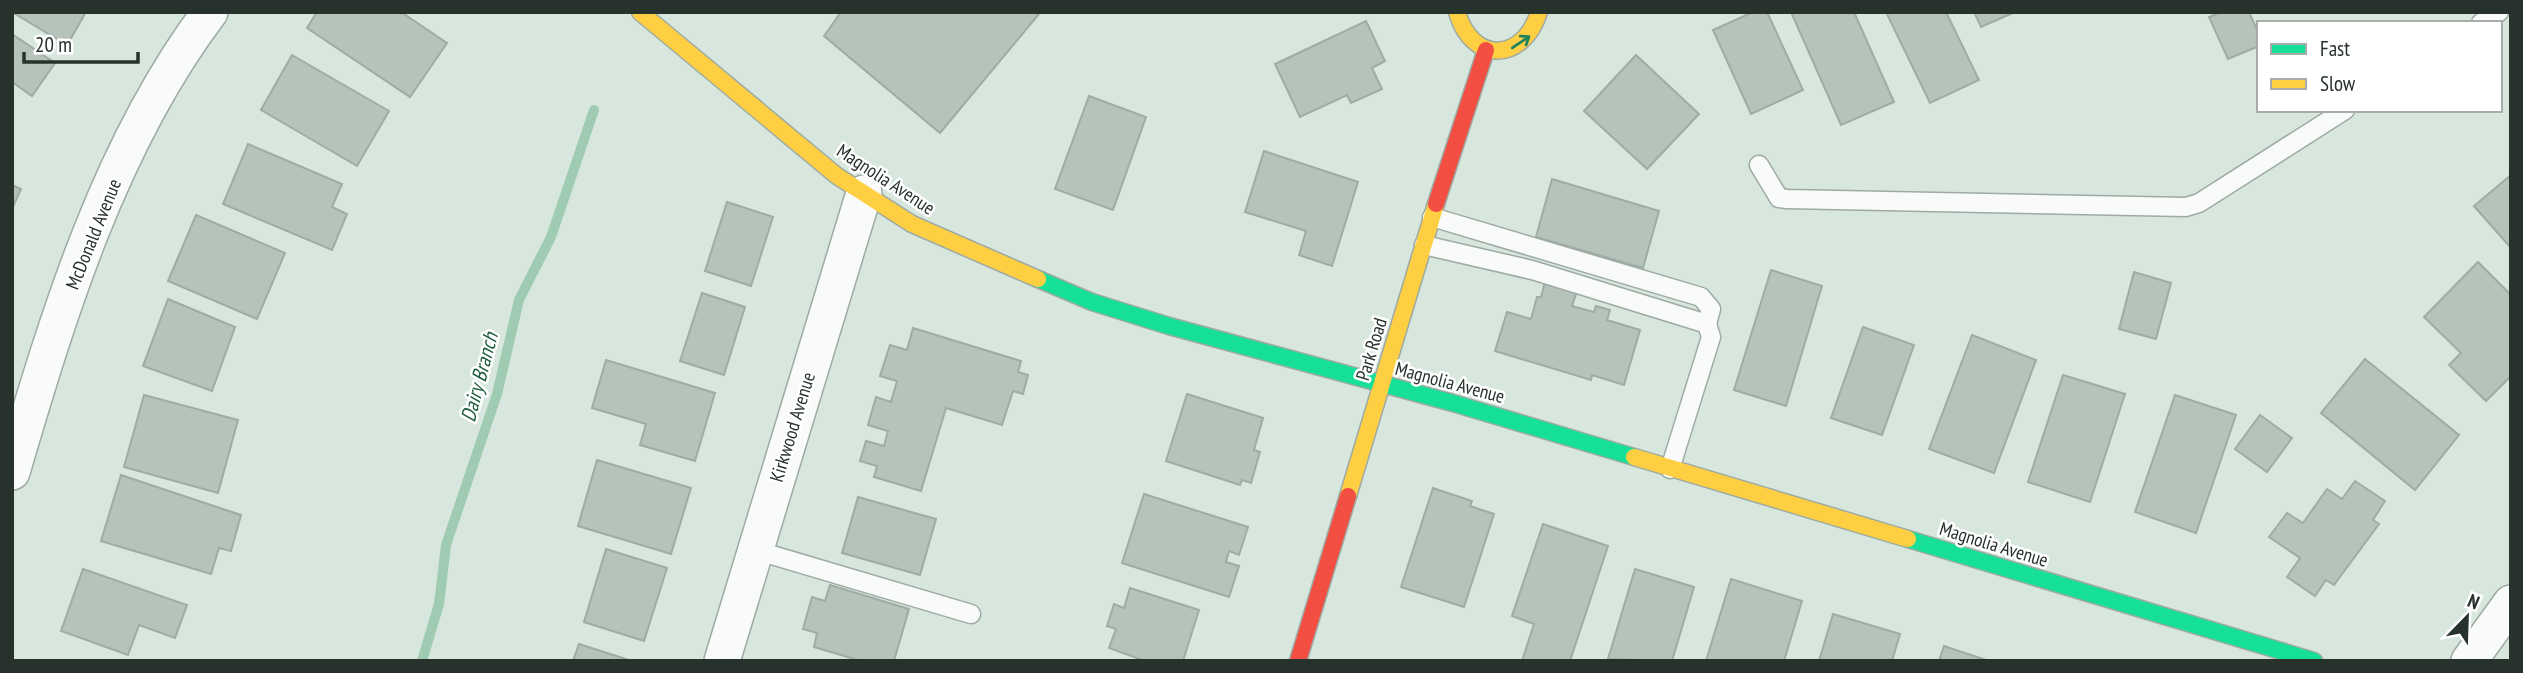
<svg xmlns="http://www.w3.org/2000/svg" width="2523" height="673" viewBox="0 0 2523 673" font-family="'PT Sans Narrow',sans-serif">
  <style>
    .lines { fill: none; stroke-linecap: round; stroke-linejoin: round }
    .stream { stroke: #a0cbb3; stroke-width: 10 }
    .building { fill: #b5c3bb; stroke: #9faca4; stroke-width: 2 }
    .lane-casing { stroke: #9eaaa3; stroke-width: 21 }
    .street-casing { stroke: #9eaaa3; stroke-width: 38 }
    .fast-casing { stroke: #9eaaa3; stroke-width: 19 }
    .slow-casing { stroke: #9eaaa3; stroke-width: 19 }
    .jam-casing { stroke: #9eaaa3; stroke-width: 19 }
    .lane { stroke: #f9fbfa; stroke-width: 18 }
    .street { stroke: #f9fbfa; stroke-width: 35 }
    .fast { stroke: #16e098; stroke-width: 16 }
    .slow { stroke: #ffcf43; stroke-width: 16 }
    .jam { stroke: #f24e42; stroke-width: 16 }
    .oneway { stroke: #1f805c }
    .labels { text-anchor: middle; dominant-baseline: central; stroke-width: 5; stroke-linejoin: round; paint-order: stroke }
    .street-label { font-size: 19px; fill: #26322b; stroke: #fff }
    .water-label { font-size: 21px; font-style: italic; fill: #1f5e41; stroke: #fff }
  </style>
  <rect width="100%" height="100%" fill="#d7e7dd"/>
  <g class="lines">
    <polyline class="stream" points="422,661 439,604 446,545 497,394 519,300 551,237 594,110"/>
  </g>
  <g class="building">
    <polygon points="12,12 86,12 67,45"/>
    <polygon points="317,12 401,12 447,43 410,97 307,28"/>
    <polygon points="841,12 1036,12 1039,14 940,133 824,36"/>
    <polygon points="1753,12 1767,12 1803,90 1751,114 1713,30"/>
    <polygon points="1791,12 1854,12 1894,102 1841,125"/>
    <polygon points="1886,12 1946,12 1979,80 1930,103"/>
    <polygon points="1974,12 2015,12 1981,27"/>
    <polygon points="2221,12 2249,12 2259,34 2259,46 2228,59 2209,17"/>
    <polygon points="1366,21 1385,61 1372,68 1382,89 1351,103 1347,95 1300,117 1275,64"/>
    <polygon points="12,34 55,63 32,96 12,82"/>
    <polygon points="292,55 389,111 357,166 261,110"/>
    <polygon points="1636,55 1699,114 1647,169 1584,111"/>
    <polygon points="1089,96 1146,117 1113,210 1055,189"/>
    <polygon points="248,144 342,184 332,207 347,214 332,250 223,204"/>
    <polygon points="1264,151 1358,182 1332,266 1299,255 1306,231 1245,212"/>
    <polygon points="2511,175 2511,248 2474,206"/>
    <polygon points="1552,179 1659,211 1643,268 1536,237"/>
    <polygon points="12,185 21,189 12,209"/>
    <polygon points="727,202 773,217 751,286 705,271"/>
    <polygon points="196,215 285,253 257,319 168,281"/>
    <polygon points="2478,262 2511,295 2511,376 2486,401 2449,365 2461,353 2424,317"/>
    <polygon points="1771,270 1822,286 1786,406 1734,390"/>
    <polygon points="2134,272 2171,283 2156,339 2119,329"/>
    <polygon points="1545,282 1577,291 1572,306 1594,312 1596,306 1610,310 1607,320 1640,330 1624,385 1592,375 1591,380 1495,351 1507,312 1531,319 1537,297 1541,297"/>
    <polygon points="702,293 745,307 724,375 680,361"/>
    <polygon points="168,299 235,327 212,391 143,366"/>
    <polygon points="1863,327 1914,345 1882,435 1831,418"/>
    <polygon points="913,328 1021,361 1018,372 1028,375 1023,394 1013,391 1002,425 946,408 921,491 874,477 877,466 860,461 866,441 884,446 888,431 868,425 876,397 891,402 897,381 880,376 890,345 907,350"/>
    <polygon points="1972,335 2036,360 1994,473 1929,449"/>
    <polygon points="2365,359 2459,435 2415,490 2321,413"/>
    <polygon points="606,360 715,393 695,461 640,445 646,424 592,408"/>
    <polygon points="2063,375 2125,394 2090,502 2028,482"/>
    <polygon points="1187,394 1263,418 1254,450 1260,452 1251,483 1242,480 1240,485 1166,461"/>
    <polygon points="144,395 238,420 218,493 124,467"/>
    <polygon points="2175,395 2236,415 2196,533 2135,512"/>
    <polygon points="2260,415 2292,438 2267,472 2235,449"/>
    <polygon points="597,460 691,488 671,554 578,526"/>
    <polygon points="121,475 241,515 231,551 219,548 211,574 101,541"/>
    <polygon points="2355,481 2385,501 2373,520 2379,524 2334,585 2326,580 2315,596 2287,577 2300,558 2269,537 2287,513 2303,523 2327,489 2342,499"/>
    <polygon points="1433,488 1472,501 1470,506 1494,514 1464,607 1401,587"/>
    <polygon points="1144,494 1248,527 1239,555 1229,551 1226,562 1239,566 1229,597 1122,563"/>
    <polygon points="858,497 936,519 920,575 842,553"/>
    <polygon points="1543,524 1608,546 1570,661 1522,661 1534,624 1512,616"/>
    <polygon points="606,549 667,568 644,641 584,622"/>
    <polygon points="83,569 187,605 175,638 139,625 128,655 61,631"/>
    <polygon points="1635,569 1694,587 1672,661 1608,659"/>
    <polygon points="1731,579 1802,601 1784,661 1706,661"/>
    <polygon points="830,585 909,609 894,661 861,661 814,647 817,633 803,629 812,597 825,601"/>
    <polygon points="1130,588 1199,610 1183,661 1145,661 1109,648 1116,629 1107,626 1114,604 1124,608"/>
    <polygon points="1833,614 1900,634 1892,661 1819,661"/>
    <polygon points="579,644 632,661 573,661"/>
    <polygon points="1944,646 1989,661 1939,661"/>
  </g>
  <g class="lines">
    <g class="lane-casing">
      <g id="lane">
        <polyline points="2481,23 2499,12"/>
        <polyline points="1759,165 1779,198 1787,199 2186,207 2199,203 2345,110"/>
        <polyline points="1432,217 1701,297 1711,309 1707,324"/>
        <polyline points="1424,245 1532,270 1707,324 1711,337 1670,469"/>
        <polyline points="755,550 971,614"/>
      </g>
    </g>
    <g class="street-casing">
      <g id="street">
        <path d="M12,472C58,315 110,144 210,12"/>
        <polyline points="722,661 864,193"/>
        <polyline points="2469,661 2511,603"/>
      </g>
    </g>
    <g class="fast-casing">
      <g id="fast">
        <polyline points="1038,279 1092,302 1169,326 1453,403 1634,457"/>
        <polyline points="1908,539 2314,661"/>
      </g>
    </g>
    <g class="slow-casing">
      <g id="slow">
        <polyline points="640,12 837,176 912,224 1038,279"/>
        <path d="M1457,12C1472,64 1523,63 1539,12"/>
        <polyline points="1634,457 1908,539"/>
        <polyline points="1348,496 1436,204"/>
      </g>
    </g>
    <g class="jam-casing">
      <g id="jam">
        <polyline points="1436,204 1486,50"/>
        <polyline points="1298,661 1348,496"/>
      </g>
    </g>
    <use href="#lane" class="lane"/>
    <use href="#street" class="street"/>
    <use href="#fast" class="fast"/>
    <use href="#slow" class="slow"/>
    <use href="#jam" class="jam"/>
  </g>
  <defs><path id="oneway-shaft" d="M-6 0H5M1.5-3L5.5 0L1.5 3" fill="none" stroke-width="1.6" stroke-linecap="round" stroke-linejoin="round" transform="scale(1.75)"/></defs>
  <use class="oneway" href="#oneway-shaft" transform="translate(1521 42) rotate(-34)"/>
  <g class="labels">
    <g class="street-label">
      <text transform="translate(886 179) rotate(33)">Magnolia Avenue</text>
      <text transform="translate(93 234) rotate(-68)">McDonald Avenue</text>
      <text transform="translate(1371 349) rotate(-73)">Park Road</text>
      <text transform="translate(1450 382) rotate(15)">Magnolia Avenue</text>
      <text transform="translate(792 427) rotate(-73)">Kirkwood Avenue</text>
      <text transform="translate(1994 544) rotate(17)">Magnolia Avenue</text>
    </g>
    <g class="water-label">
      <text transform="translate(479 377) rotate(-75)">Dairy Branch</text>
    </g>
  </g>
  <rect width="2523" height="673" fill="none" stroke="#26322b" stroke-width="28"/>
  <rect x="2257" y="21" width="245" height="91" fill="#ffffff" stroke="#a8adaa" stroke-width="2"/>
  <rect x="2271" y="44" width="35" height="10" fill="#16e098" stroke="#a8adaa" stroke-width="2"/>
  <text x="2320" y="56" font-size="21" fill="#26322b">Fast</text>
  <rect x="2271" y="79" width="35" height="10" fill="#ffcf43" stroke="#a8adaa" stroke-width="2"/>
  <text x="2320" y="91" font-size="21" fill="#26322b">Slow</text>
  <g transform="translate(2467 617) rotate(23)" stroke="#ffffff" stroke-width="5" paint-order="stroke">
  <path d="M0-5L12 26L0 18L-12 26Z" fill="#26322b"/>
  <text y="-10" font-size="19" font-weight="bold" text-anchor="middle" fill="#26322b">N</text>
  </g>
  <path d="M24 52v10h114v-10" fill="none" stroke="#26322b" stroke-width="3.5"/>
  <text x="35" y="52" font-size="21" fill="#26322b" stroke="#ffffff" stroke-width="5" paint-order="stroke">20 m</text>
</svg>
